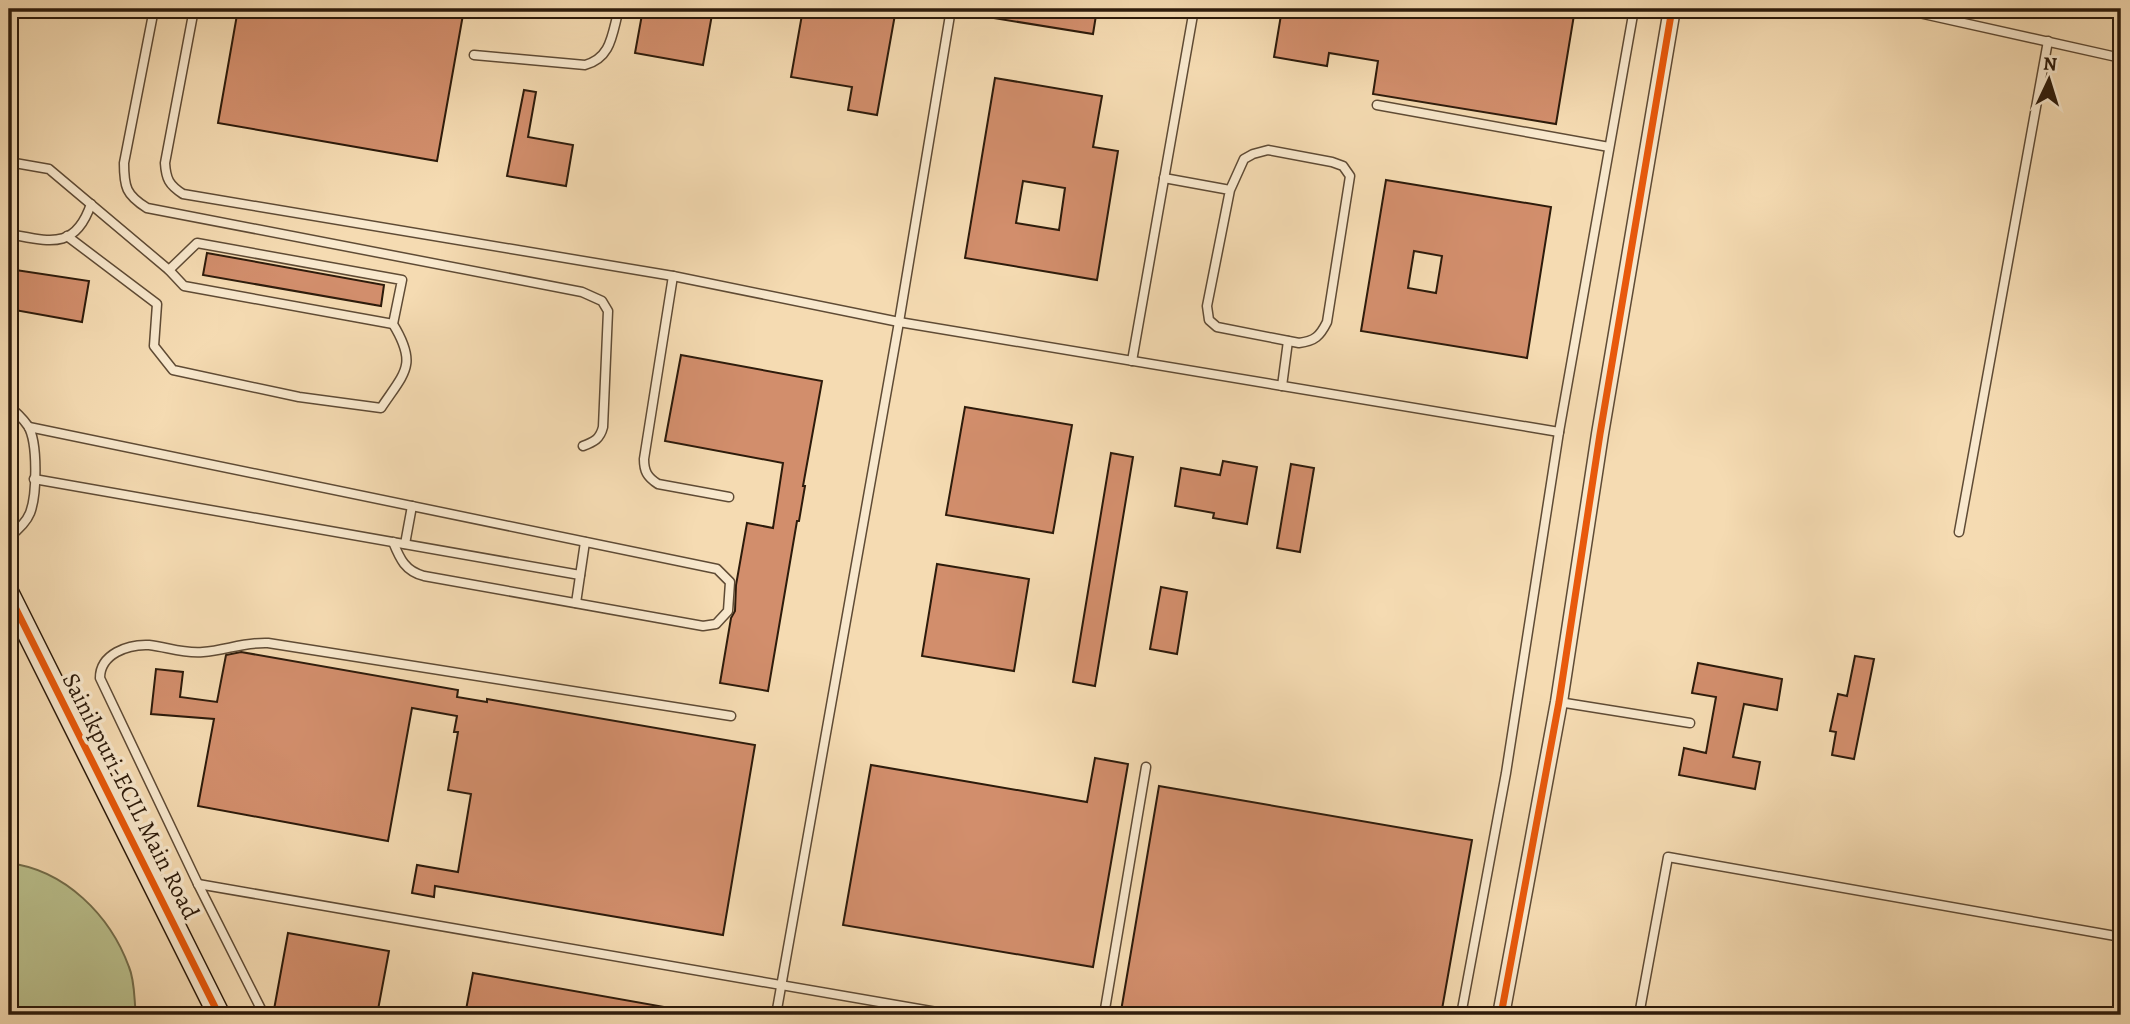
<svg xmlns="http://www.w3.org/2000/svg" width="2130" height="1024" viewBox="0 0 2130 1024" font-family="Alegreya,serif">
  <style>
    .park { fill: #bac08d; stroke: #746e4c; stroke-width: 2 }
    .building { fill: #d28e6c; stroke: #2d1b0b; stroke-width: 2; fill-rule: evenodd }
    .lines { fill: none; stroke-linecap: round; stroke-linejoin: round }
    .lane-casing { stroke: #5f4b35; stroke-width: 11 }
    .street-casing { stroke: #5f4b35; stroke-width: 19 }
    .secondary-casing { stroke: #2d1b0b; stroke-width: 24 }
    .lane { stroke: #f8e8cd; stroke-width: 8 }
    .street { stroke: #f8e8cd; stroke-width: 16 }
    .secondary { stroke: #f8e8cd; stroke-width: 21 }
    .cycleway-casing { stroke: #f8e8cd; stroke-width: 11 }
    .cycleway { stroke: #e8590c; stroke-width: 7 }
    .labels { text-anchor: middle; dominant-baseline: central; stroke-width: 7; stroke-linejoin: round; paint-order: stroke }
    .street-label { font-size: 24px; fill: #2d1b0b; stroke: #f8e8cd }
  </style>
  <rect width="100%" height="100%" fill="#f5dbb2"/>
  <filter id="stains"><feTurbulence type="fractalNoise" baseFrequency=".00286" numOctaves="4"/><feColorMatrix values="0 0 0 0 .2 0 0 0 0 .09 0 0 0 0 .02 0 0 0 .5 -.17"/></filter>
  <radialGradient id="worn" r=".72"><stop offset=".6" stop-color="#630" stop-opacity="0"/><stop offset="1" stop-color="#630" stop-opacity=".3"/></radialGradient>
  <path class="park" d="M9,863C65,870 110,915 129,967C135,981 134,1000 136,1015H9Z"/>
  <g class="building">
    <polygon points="238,9 464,9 437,161 218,123"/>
    <polygon points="643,9 713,9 703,65 635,53"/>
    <polygon points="803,9 896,9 877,115 848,110 852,87 791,77"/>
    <polygon points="982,9 1097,9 1093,34 981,16"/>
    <polygon points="1282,9 1575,9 1556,124 1373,94 1378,61 1329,53 1327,66 1274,57"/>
    <path d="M995,78L1102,96L1093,147L1118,151L1097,280L965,258ZM1023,181L1065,188L1059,230L1016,223Z"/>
    <polygon points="524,90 536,92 528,137 573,145 566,186 507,176"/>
    <path d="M1386,180L1551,207L1527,358L1361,331ZM1414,251L1442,256L1436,293L1408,288Z"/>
    <polygon points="207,253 384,285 381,306 203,275"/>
    <polygon points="9,269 89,281 82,322 9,309"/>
    <polygon points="681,355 822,381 803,486 805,486 799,521 797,521 768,691 720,683 731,618 735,611 736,585 747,523 773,528 783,463 665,441"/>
    <polygon points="965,407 1072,425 1053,533 946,515"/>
    <polygon points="1111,453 1133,457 1095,686 1073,682"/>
    <polygon points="1223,461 1257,467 1247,524 1213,518 1214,513 1175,506 1181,468 1220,475"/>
    <polygon points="1291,464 1314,468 1300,552 1277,548"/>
    <polygon points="937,564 1029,579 1014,671 922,656"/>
    <polygon points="1161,587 1187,592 1177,654 1150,649"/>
    <polygon points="241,652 458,690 457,697 487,702 487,699 755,745 723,935 435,886 434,897 412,893 417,865 458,872 471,794 448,790 458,732 454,732 457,716 412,708 388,841 198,806 214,719 151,714 156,669 183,672 180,697 217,702 226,655"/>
    <polygon points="1855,656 1874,659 1854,759 1832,755 1836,732 1830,731 1838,694 1847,696"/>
    <polygon points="1698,663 1782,679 1777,710 1744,704 1733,757 1760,762 1755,789 1679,775 1684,748 1706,753 1716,697 1692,693"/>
    <polygon points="1095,758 1128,764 1093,967 843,925 871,765 1087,802"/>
    <polygon points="1159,786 1472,840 1441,1015 1148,1015 1121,1011"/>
    <polygon points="288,933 389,951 377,1015 273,1015"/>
    <polygon points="473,973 670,1008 669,1015 465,1015"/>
  </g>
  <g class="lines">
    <g class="lane-casing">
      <g id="lane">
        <path d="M154,9L124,163C124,187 126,195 147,208L582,292L602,301L608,311L603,427C600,439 594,442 583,446"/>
        <path d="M194,9L165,163C166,179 169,185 183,194L673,276L899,322L1559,432"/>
        <polyline points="1901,9 2121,58"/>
        <path d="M474,55L585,65C612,58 612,33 619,9"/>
        <polyline points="1377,105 1609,147"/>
        <polyline points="9,162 49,169 169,270 184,286 393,324"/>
        <path d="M1164,178L1230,190L1207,306L1209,320L1217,327L1299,343C1315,341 1320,336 1327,322L1350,176L1343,166L1332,162L1268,150L1253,154L1244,159L1230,190"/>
        <path d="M9,234C49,241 75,251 91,204"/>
        <path d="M67,236L157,304L154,346L173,370L299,397L381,408C405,372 418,365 393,324L402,280L197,243L169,270"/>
        <path d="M673,276L644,459C644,471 647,477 658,484L729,497"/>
        <polyline points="1132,361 1194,9"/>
        <polyline points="1282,386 1288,341"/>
        <path d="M9,407C15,411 23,419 28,426C38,442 37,495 30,513C26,523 18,530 9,537"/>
        <path d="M29,427L717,569L730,582L728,611L716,624L703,626L424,576C405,571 400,559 393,542"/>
        <polyline points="34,479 580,575"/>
        <polyline points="1959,532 2048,41"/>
        <polyline points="405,544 412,506"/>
        <polyline points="576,603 585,542"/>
        <polyline points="1559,702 1690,723"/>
        <polyline points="198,884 954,1015"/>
        <path d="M264,1015L198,884L100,678C100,654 128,644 149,645C167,647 184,654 203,652C226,650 245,642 268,643L731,716"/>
        <polyline points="776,1015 899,322 951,9"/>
        <polyline points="1104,1015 1146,767"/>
        <polyline points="1461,1015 1506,773 1559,432 1634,9"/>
        <polyline points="1639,1015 1668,857 2121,937"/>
      </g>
    </g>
    <g class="street-casing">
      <polyline id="street" points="1501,1015 1559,702 1600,434 1672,9"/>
    </g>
    <g class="secondary-casing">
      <polyline id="secondary" points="9,595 219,1015"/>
    </g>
    <use href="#lane" class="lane"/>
    <use href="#street" class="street"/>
    <use href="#secondary" class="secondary"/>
    <g class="cycleway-casing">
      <g id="cycleway">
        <polyline points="9,595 219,1015"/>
        <polyline points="1501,1015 1559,702 1600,434 1672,9"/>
      </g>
    </g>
    <use href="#cycleway" class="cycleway"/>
  </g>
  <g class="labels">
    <g class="street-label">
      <text transform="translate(131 796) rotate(63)">Sainikpuri-ECIL Main Road</text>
    </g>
  </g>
  <rect width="2130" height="1024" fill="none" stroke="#f5dbb2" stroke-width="35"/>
  <rect x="10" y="10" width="2109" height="1003" fill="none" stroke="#2d1b0b" stroke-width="3.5"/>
  <rect x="18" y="18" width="2095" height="989" fill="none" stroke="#2d1b0b" stroke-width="2"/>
  <g transform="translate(2049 80) rotate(4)" stroke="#f8e8cd" stroke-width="5" paint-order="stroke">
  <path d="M0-5L12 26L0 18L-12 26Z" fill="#2d1b0b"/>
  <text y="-10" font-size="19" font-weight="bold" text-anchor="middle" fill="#2d1b0b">N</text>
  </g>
  <rect width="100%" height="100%" filter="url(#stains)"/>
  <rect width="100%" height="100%" fill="url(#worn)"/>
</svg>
